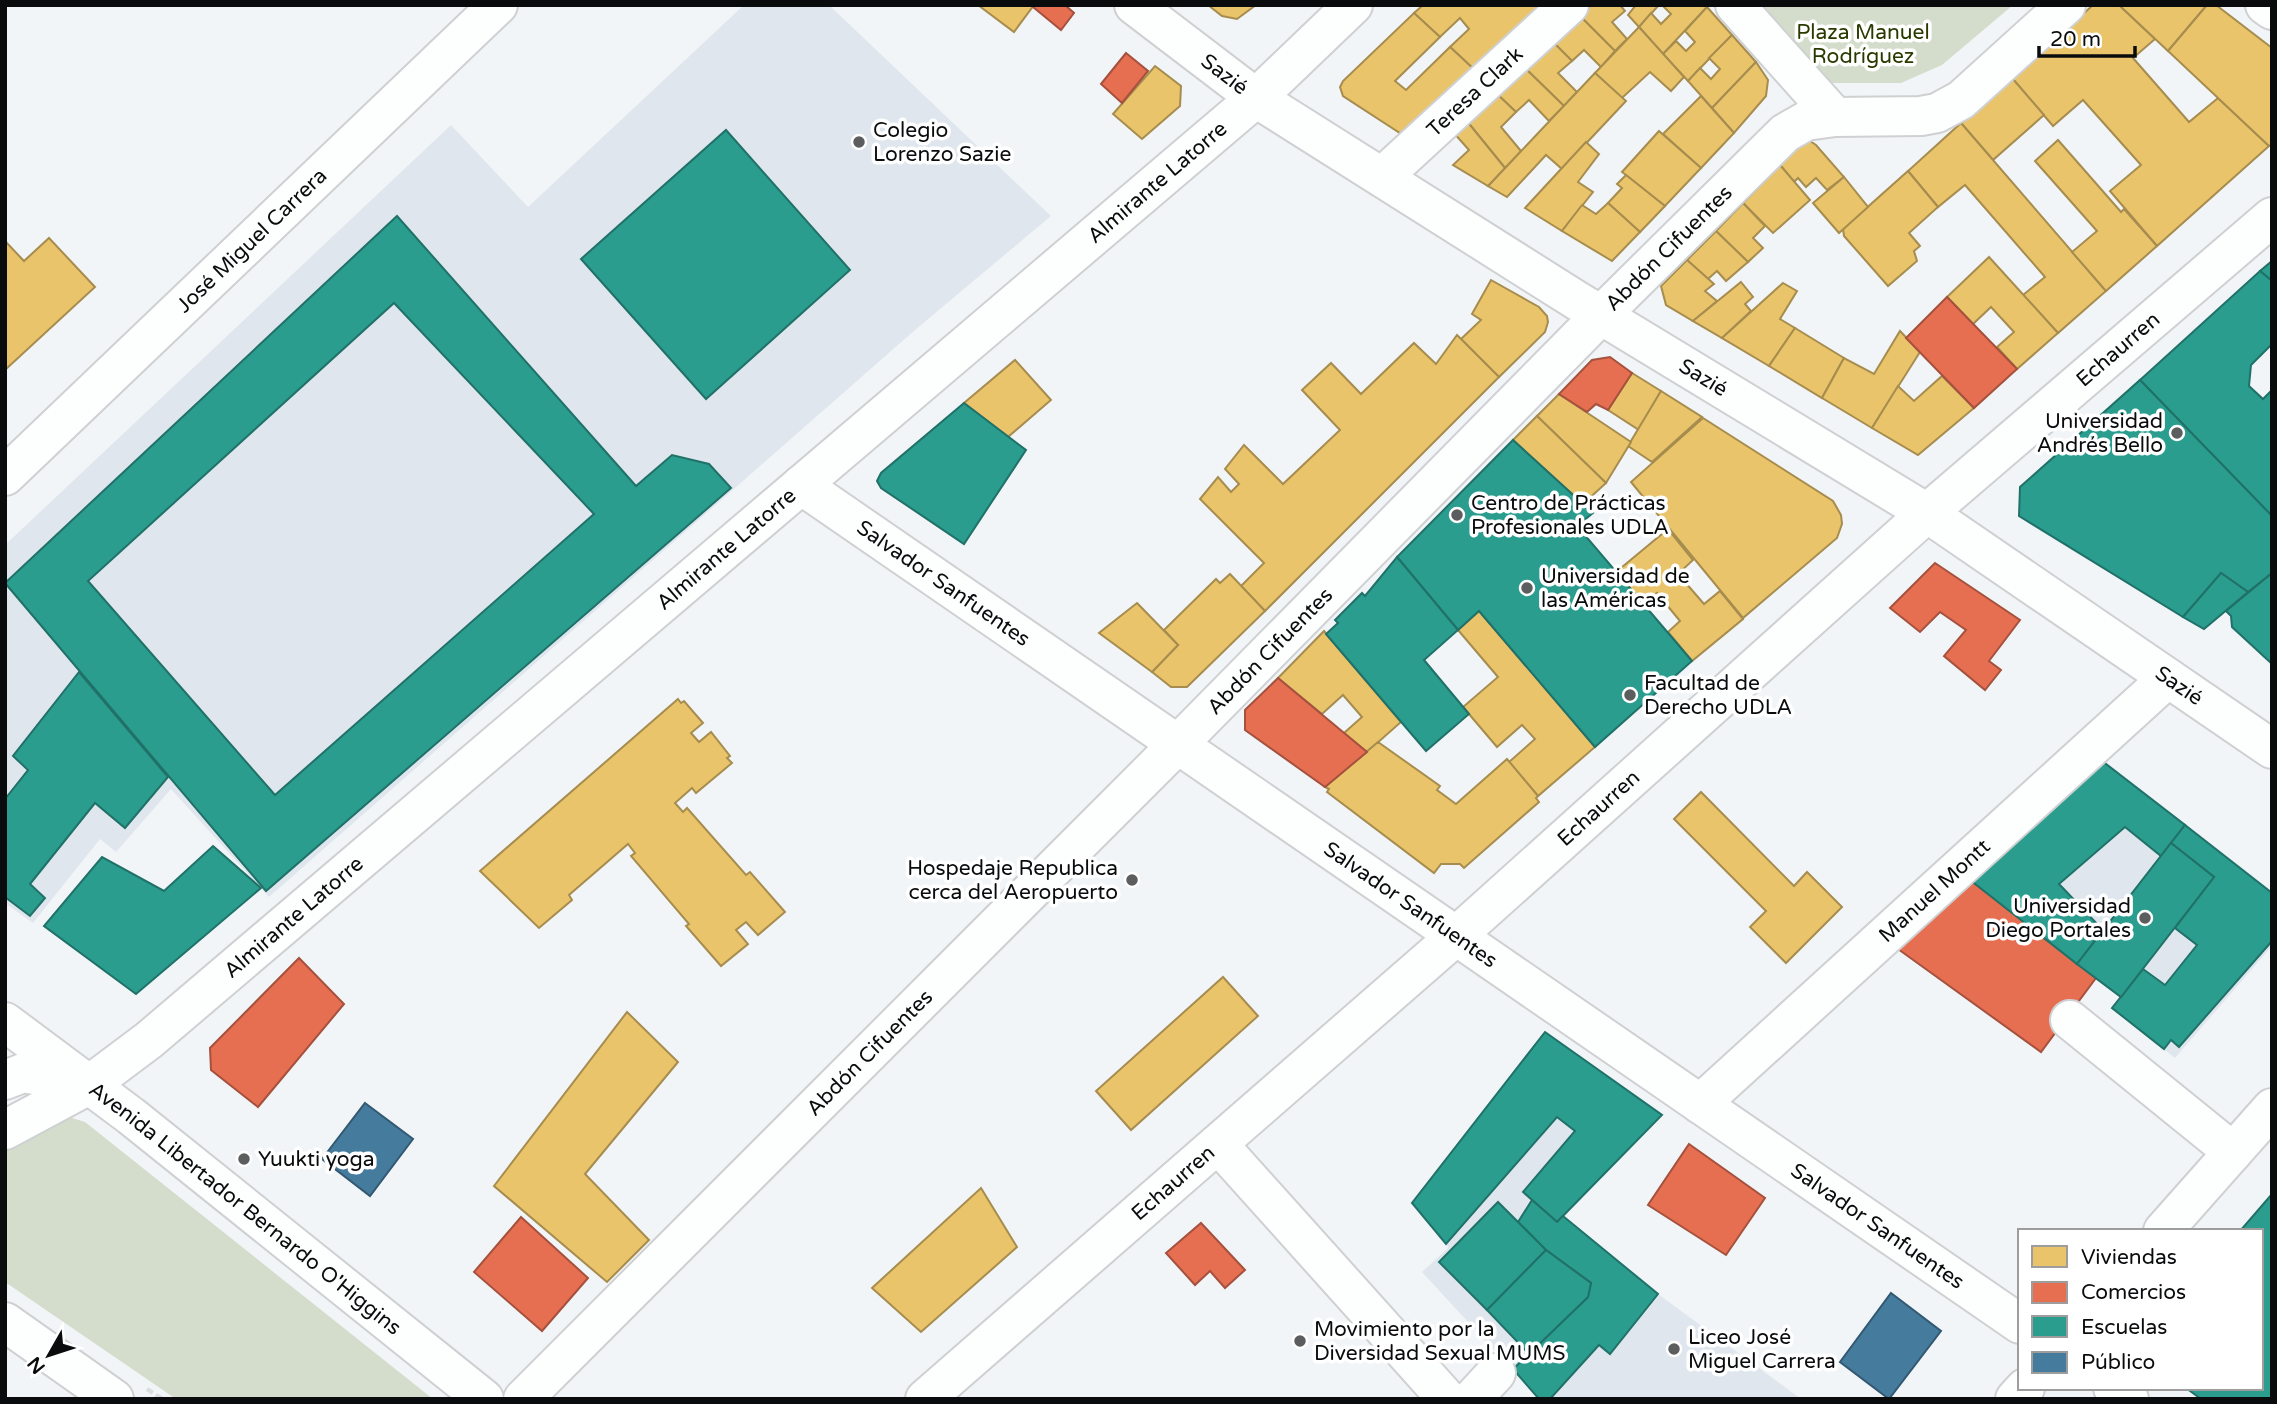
<svg xmlns="http://www.w3.org/2000/svg" width="2277" height="1404" viewBox="0 0 2277 1404" font-family="'Varela Round',sans-serif">
  <style>
    .built { fill: #dfe6ed }
    .green { fill: #d4ddcc }
    .homes { fill: #e9c46a; stroke: #a68c4e; stroke-width: 2 }
    .shops { fill: #e76f51; stroke: #a5513d; stroke-width: 2 }
    .schools { fill: #2a9d8f; stroke: #207168; stroke-width: 2; fill-rule: evenodd }
    .public { fill: #457b9d; stroke: #335972; stroke-width: 2 }
    .lines { fill: none; stroke-linecap: round; stroke-linejoin: round }
    .minor-casing { stroke: #ced0d2; stroke-width: 42 }
    .major-casing { stroke: #ced0d2; stroke-width: 42 }
    .path { stroke: #dbdcdd; stroke-width: 4.5; stroke-dasharray: 7 3.5; stroke-linecap: butt }
    .minor { stroke: #fdfefe; stroke-width: 38 }
    .major { stroke: #fdfefe; stroke-width: 38 }
    .poi-dot { fill: #5b5d5f; stroke: #fff; stroke-width: 2.5 }
    .labels { text-anchor: middle; dominant-baseline: central; stroke-width: 7; stroke-linejoin: round; paint-order: stroke }
    .park-label { font-size: 21px; fill: #293a01; stroke: #fff }
    .street-label { font-size: 21px; fill: #0a0b0d; stroke: #fff }
    .poi-label { font-size: 21px; fill: #0a0b0d; stroke: #fff; text-anchor: start }
  </style>
  <rect width="100%" height="100%" fill="#f2f5f8"/>
  <g class="built">
    <polygon points="744,5 829,5 1051,216 915,330 269,897 171,789 116,852 100,839 33,923 5,903 5,545 451,125 528,207"/>
    <polygon points="2098,756 2272,891 2272,946 2175,1058 2111,1008 2119,997 1963,876"/>
    <polygon points="1545,1032 1662,1115 1563,1216 1658,1294 1801,1399 1539,1399 1422,1272 1448,1248 1446,1243"/>
  </g>
  <g class="green">
    <polygon points="1712,5 2013,5 1942,65 1901,83 1782,83"/>
    <polygon points="66,1116 85,1122 433,1399 176,1399 5,1282 5,1149"/>
  </g>
  <g class="homes">
    <polygon points="978,5 1034,5 1014,32"/>
    <polygon points="1208,5 1256,5 1237,19 1222,16"/>
    <polygon points="1423,5 1550,5 1478,73 1450,47 1469,29 1460,18 1440,37 1414,13"/>
    <polygon points="1591,5 1620,5 1625,11 1612,22 1627,39 1615,51 1580,16"/>
    <polygon points="1636,5 1659,5 1639,27 1628,15"/>
    <polygon points="1662,5 1706,5 1707,7 1663,54 1639,27 1651,13 1661,24 1671,14"/>
    <polygon points="2093,5 2119,5 2155,39 2133,58 2189,122 2218,98 2269,146 2157,246 2110,191 2141,165 2083,100 2053,126 2012,78"/>
    <polygon points="2119,5 2207,5 2168,51"/>
    <polygon points="2207,5 2216,5 2272,48 2272,144 2269,146 2168,51"/>
    <polygon points="1707,7 1732,35 1688,81 1663,54 1676,41 1686,51 1695,42 1685,31"/>
    <polygon points="1414,13 1440,37 1395,81 1406,90 1450,47 1478,73 1409,139 1343,96 1340,87 1343,81"/>
    <polygon points="1580,16 1615,51 1601,67 1584,50 1572,61 1552,41"/>
    <polygon points="1639,27 1684,77 1671,91 1650,72 1622,98 1595,73"/>
    <polygon points="1732,35 1756,62 1712,108 1688,81 1700,68 1711,79 1720,69 1709,58"/>
    <polygon points="1552,41 1572,61 1558,73 1577,92 1564,106 1524,67"/>
    <polygon points="1756,62 1768,80 1766,96 1734,133 1712,108"/>
    <polygon points="1155,66 1181,86 1180,106 1142,139 1113,114"/>
    <polygon points="1524,67 1564,106 1549,121 1529,100 1516,112 1496,93"/>
    <polygon points="1595,73 1626,101 1562,169 1546,155 1507,197 1488,186"/>
    <polygon points="2012,78 2044,115 1993,160 1961,123"/>
    <polygon points="1496,93 1516,112 1501,127 1521,151 1505,168 1466,120"/>
    <polygon points="1701,96 1734,133 1701,168 1663,134"/>
    <polygon points="1466,120 1505,168 1488,186 1453,165 1469,150 1453,132"/>
    <polygon points="1961,123 2106,291 2058,333 2023,295 2045,277 1965,185 1938,207 1908,171"/>
    <polygon points="1659,131 1701,168 1665,206 1622,172"/>
    <polygon points="2058,140 2121,212 2124,209 2157,246 2106,291 2072,252 2097,231 2035,161"/>
    <polygon points="1810,141 1816,145 1844,177 1827,190 1816,178 1806,187 1798,178 1794,182 1780,165 1802,143"/>
    <polygon points="1586,142 1599,154 1578,182 1593,192 1562,231 1525,208"/>
    <polygon points="1780,165 1810,200 1773,233 1743,203"/>
    <polygon points="1908,171 1938,207 1909,233 1920,246 1914,251 1917,261 1888,286 1844,236 1843,229"/>
    <polygon points="1626,175 1665,206 1640,232 1608,203 1622,188 1617,184"/>
    <polygon points="1844,177 1868,207 1839,233 1813,203"/>
    <polygon points="1608,203 1640,232 1612,261 1562,231 1582,205 1596,214"/>
    <polygon points="1743,203 1765,226 1753,238 1763,248 1748,262 1716,231"/>
    <polygon points="1716,231 1748,262 1726,281 1717,271 1708,279 1687,260"/>
    <polygon points="49,238 95,287 5,370 5,241 24,261"/>
    <polygon points="1989,257 2058,333 2017,369 1997,347 2014,332 1991,307 1973,324 1947,297"/>
    <polygon points="1687,260 1714,284 1705,291 1717,301 1693,321 1666,305 1661,286"/>
    <polygon points="1491,280 1539,307 1547,316 1548,322 1545,332 1499,377 1461,339 1481,320 1472,314"/>
    <polygon points="1741,282 1753,297 1745,304 1751,311 1722,338 1693,321"/>
    <polygon points="1783,283 1797,291 1780,319 1795,328 1769,366 1722,338"/>
    <polygon points="1795,328 1844,358 1822,398 1769,366"/>
    <polygon points="1900,331 1920,352 1872,428 1822,398 1844,358 1874,374"/>
    <polygon points="1457,335 1499,377 1265,611 1241,586 1264,563 1200,499 1218,477 1231,492 1239,484 1225,469 1244,445 1283,484 1340,430 1302,390 1331,363 1361,394 1414,343 1436,364"/>
    <polygon points="1015,360 1051,400 1008,437 964,403"/>
    <polygon points="1632,373 1661,391 1639,430 1608,410"/>
    <polygon points="1942,376 1974,408 1918,455 1872,428 1898,386 1914,401"/>
    <polygon points="1661,391 1702,417 1652,462 1628,446"/>
    <polygon points="1559,394 1631,442 1606,483 1537,416"/>
    <polygon points="1537,416 1606,483 1583,504 1513,440"/>
    <polygon points="1703,418 1833,501 1841,515 1842,524 1837,538 1743,618 1631,482"/>
    <polygon points="1668,529 1693,560 1678,574 1704,604 1720,591 1743,619 1692,661 1668,632 1680,621 1657,593 1644,604 1616,572"/>
    <polygon points="1230,574 1265,611 1187,687 1171,687 1152,672 1178,645 1164,630 1216,579 1220,583"/>
    <polygon points="1137,603 1178,645 1152,672 1099,633"/>
    <polygon points="1479,611 1595,747 1538,796 1509,762 1535,739 1522,725 1497,747 1463,707 1498,677 1458,630"/>
    <polygon points="1324,631 1401,722 1367,752 1344,733 1362,717 1343,695 1322,714 1278,678"/>
    <polygon points="678,699 681,703 684,701 703,723 691,733 699,742 711,732 730,756 727,758 732,763 696,793 692,788 675,803 683,812 687,808 746,875 750,872 785,912 758,935 746,922 736,930 748,944 721,966 686,926 689,924 631,856 635,853 628,844 569,895 572,900 539,928 480,871"/>
    <polygon points="1378,742 1440,786 1437,790 1456,804 1507,759 1538,796 1536,798 1539,802 1464,868 1460,864 1441,864 1434,873 1327,792 1329,789 1325,787"/>
    <polygon points="1701,792 1794,886 1807,872 1842,907 1786,963 1750,927 1766,911 1674,819"/>
    <polygon points="1223,977 1258,1016 1131,1130 1096,1091"/>
    <polygon points="627,1012 678,1062 585,1174 649,1240 607,1282 494,1186"/>
    <polygon points="981,1188 1017,1247 921,1332 872,1288"/>
  </g>
  <g class="shops">
    <polygon points="1034,5 1065,5 1074,13 1061,30 1033,7"/>
    <polygon points="1126,53 1148,71 1122,103 1101,84"/>
    <polygon points="1947,297 2017,369 1974,408 1906,338"/>
    <polygon points="1610,357 1632,373 1608,410 1596,404 1587,412 1559,394 1592,360"/>
    <polygon points="1935,563 2020,620 1989,661 2001,670 1985,690 1944,656 1966,630 1940,612 1920,632 1890,608"/>
    <polygon points="1278,678 1367,752 1325,787 1245,730 1245,710"/>
    <polygon points="1965,876 2096,978 2041,1052 1891,944"/>
    <polygon points="299,958 344,1004 258,1107 211,1070 210,1048"/>
    <polygon points="1689,1144 1765,1198 1726,1255 1648,1205"/>
    <polygon points="521,1217 588,1278 542,1331 474,1272"/>
    <polygon points="1201,1223 1245,1270 1225,1288 1210,1271 1195,1285 1166,1253"/>
  </g>
  <g class="schools">
    <polygon points="726,130 850,270 706,399 581,259"/>
    <path d="M397,216L636,486L672,455L709,464L731,488L266,891L5,583ZM394,303L594,514L275,795L88,581Z"/>
    <polygon points="2272,261 2272,281 2260,271"/>
    <polygon points="2260,271 2272,281 2272,344 2251,365 2249,386 2263,399 2272,390 2272,516 2140,380"/>
    <polygon points="2140,380 2272,516 2272,573 2248,592 2221,573 2183,617 2019,516 2020,487"/>
    <polygon points="964,403 1026,450 964,544 881,488 877,481 881,473"/>
    <polygon points="1513,440 1593,513 1577,526 1692,661 1595,747 1479,611 1458,630 1397,557"/>
    <polygon points="1397,557 1458,630 1424,660 1469,714 1426,751 1326,634 1338,623 1335,620 1362,593 1365,596"/>
    <polygon points="2221,573 2248,592 2204,629 2183,617"/>
    <polygon points="2272,573 2272,664 2232,627 2231,616 2226,611"/>
    <polygon points="79,672 168,777 125,828 95,803 30,884 45,898 30,916 5,897 5,799 28,770 13,756"/>
    <polygon points="2097,757 2185,825 2161,856 2125,827 2059,884 2103,930 2077,964 1965,876"/>
    <polygon points="2185,825 2272,893 2272,941 2179,1047 2171,1040 2164,1049 2112,1008 2143,969 2165,985 2197,945 2175,928 2214,877 2171,843"/>
    <polygon points="2171,843 2214,877 2121,997 2077,964"/>
    <polygon points="213,846 261,888 136,994 44,926 102,857 164,891"/>
    <polygon points="1545,1032 1662,1115 1557,1222 1523,1192 1575,1131 1557,1117 1446,1244 1412,1203"/>
    <polygon points="2272,1194 2272,1399 2201,1399 2186,1388 2261,1388 2261,1231 2240,1231"/>
    <polygon points="1532,1200 1557,1222 1563,1216 1658,1294 1610,1354 1599,1345 1550,1399 1539,1399 1513,1369 1588,1297 1591,1283 1546,1250 1518,1222"/>
    <polygon points="1498,1202 1546,1250 1487,1310 1439,1262"/>
    <polygon points="1546,1250 1591,1283 1588,1297 1529,1354 1487,1310"/>
  </g>
  <g class="public">
    <polygon points="365,1103 413,1139 370,1196 322,1159"/>
    <polygon points="1891,1293 1941,1331 1889,1399 1840,1362"/>
  </g>
  <g class="lines">
    <g class="minor-casing">
      <g id="minor">
        <path id="s1" d="M1134,5L1256,98L1576,300L1927,513L2272,749"/>
        <polyline points="1735,5 1835,117"/>
        <polyline points="2265,5 2272,10"/>
        <path id="s2" d="M1382,177L1569,5"/>
        <path id="s3" d="M5,476L498,5"/>
        <path id="s4" d="M801,485L2020,1324"/>
        <polyline points="2070,1020 2233,1152"/>
        <path id="s5" d="M1700,1104L2168,678"/>
        <polyline points="1218,1144 1447,1399"/>
        <polyline points="2163,1231 2272,1108"/>
        <polyline points="2113,1388 2129,1399"/>
        <path id="s6" d="M523,1399L1178,744L1601,315L1785,133L1806,121L1835,117L1921,116L1937,113L1961,100L2066,5"/>
        <path id="s7" d="M925,1399L1456,936L1927,513L2272,217"/>
        <polyline points="1472,1399 1496,1373"/>
        <polyline points="2015,1399 2025,1388"/>
      </g>
    </g>
    <g class="major-casing">
      <g id="major">
        <path id="s8" d="M5,1022L131,1116L484,1399"/>
        <polyline points="5,1080 23,1073 80,1083"/>
        <path id="s9" d="M5,1130L89,1085L149,1040L1256,98L1353,5"/>
        <polyline points="5,1322 114,1399"/>
      </g>
    </g>
    <polyline class="path" points="147,1389 162,1399"/>
    <use href="#minor" class="minor"/>
    <use href="#major" class="major"/>
  </g>
  <g class="poi-dot">
    <circle cx="859" cy="142" r="7"/>
    <circle cx="2177" cy="433" r="7"/>
    <circle cx="1457" cy="515" r="7"/>
    <circle cx="1527" cy="588" r="7"/>
    <circle cx="1630" cy="695" r="7"/>
    <circle cx="1132" cy="880" r="7"/>
    <circle cx="2145" cy="918" r="7"/>
    <circle cx="244" cy="1159" r="7"/>
    <circle cx="1300" cy="1341" r="7"/>
    <circle cx="1674" cy="1349" r="7"/>
  </g>
  <g class="labels">
    <g class="park-label">
      <text x="1863" y="32">Plaza Manuel<tspan x="1863" dy="24">Rodríguez</tspan></text>
    </g>
    <g class="street-label">
      <text stroke="none"><textPath href="#s1" startOffset="114">Sazié</textPath></text>
      <text stroke="none"><textPath href="#s2" startOffset="126">Teresa Clark</textPath></text>
      <text stroke="none"><textPath href="#s9" startOffset="1494">Almirante Latorre</textPath></text>
      <text stroke="none"><textPath href="#s3" startOffset="341">José Miguel Carrera</textPath></text>
      <text stroke="none"><textPath href="#s6" startOffset="1624">Abdón Cifuentes</textPath></text>
      <text stroke="none"><textPath href="#s7" startOffset="1589">Echaurren</textPath></text>
      <text stroke="none"><textPath href="#s1" startOffset="681">Sazié</textPath></text>
      <text stroke="none"><textPath href="#s9" startOffset="928">Almirante Latorre</textPath></text>
      <text stroke="none"><textPath href="#s4" startOffset="173">Salvador Sanfuentes</textPath></text>
      <text stroke="none"><textPath href="#s6" startOffset="1057">Abdón Cifuentes</textPath></text>
      <text stroke="none"><textPath href="#s1" startOffset="1248">Sazié</textPath></text>
      <text stroke="none"><textPath href="#s7" startOffset="896">Echaurren</textPath></text>
      <text stroke="none"><textPath href="#s5" startOffset="317">Manuel Montt</textPath></text>
      <text stroke="none"><textPath href="#s4" startOffset="740">Salvador Sanfuentes</textPath></text>
      <text stroke="none"><textPath href="#s9" startOffset="360">Almirante Latorre</textPath></text>
      <text stroke="none"><textPath href="#s6" startOffset="490">Abdón Cifuentes</textPath></text>
      <text stroke="none"><textPath href="#s7" startOffset="329">Echaurren</textPath></text>
      <text stroke="none"><textPath href="#s8" startOffset="304">Avenida Libertador Bernardo O'Higgins</textPath></text>
      <text stroke="none"><textPath href="#s4" startOffset="1307">Salvador Sanfuentes</textPath></text>
    </g>
    <g class="poi-label">
      <text x="873" y="130">Colegio<tspan x="873" dy="24">Lorenzo Sazie</tspan></text>
      <text x="2163" y="421" text-anchor="end">Universidad<tspan x="2163" dy="24">Andrés Bello</tspan></text>
      <text x="1471" y="503">Centro de Prácticas<tspan x="1471" dy="24">Profesionales UDLA</tspan></text>
      <text x="1541" y="576">Universidad de<tspan x="1541" dy="24">las Américas</tspan></text>
      <text x="1644" y="683">Facultad de<tspan x="1644" dy="24">Derecho UDLA</tspan></text>
      <text x="1118" y="868" text-anchor="end">Hospedaje Republica<tspan x="1118" dy="24">cerca del Aeropuerto</tspan></text>
      <text x="2131" y="906" text-anchor="end">Universidad<tspan x="2131" dy="24">Diego Portales</tspan></text>
      <text x="258" y="1159">Yuukti yoga</text>
      <text x="1314" y="1329">Movimiento por la<tspan x="1314" dy="24">Diversidad Sexual MUMS</tspan></text>
      <text x="1688" y="1337">Liceo José<tspan x="1688" dy="24">Miguel Carrera</tspan></text>
    </g>
  </g>
  <rect width="2277" height="1404" fill="none" stroke="#0a0b0d" stroke-width="14"/>
  <rect x="2018" y="1229" width="245" height="161" fill="#ffffff" stroke="#9d9d9e" stroke-width="2"/>
  <rect x="2032" y="1246" width="35" height="21" fill="#e9c46a" stroke="#9d9d9e" stroke-width="2"/>
  <text x="2081" y="1264" font-size="21" fill="#0a0b0d">Viviendas</text>
  <rect x="2032" y="1282" width="35" height="21" fill="#e76f51" stroke="#9d9d9e" stroke-width="2"/>
  <text x="2081" y="1299" font-size="21" fill="#0a0b0d">Comercios</text>
  <rect x="2032" y="1316" width="35" height="21" fill="#2a9d8f" stroke="#9d9d9e" stroke-width="2"/>
  <text x="2081" y="1334" font-size="21" fill="#0a0b0d">Escuelas</text>
  <rect x="2032" y="1352" width="35" height="21" fill="#457b9d" stroke="#9d9d9e" stroke-width="2"/>
  <text x="2081" y="1369" font-size="21" fill="#0a0b0d">Público</text>
  <g transform="translate(49 1355) rotate(231)" stroke="#ffffff" stroke-width="5" paint-order="stroke">
  <path d="M0-5L12 26L0 18L-12 26Z" fill="#0a0b0d"/>
  <text y="-10" font-size="19" font-weight="bold" text-anchor="middle" fill="#0a0b0d">N</text>
  </g>
  <path d="M2039 46v10h96v-10" fill="none" stroke="#0a0b0d" stroke-width="3.5"/>
  <text x="2050" y="46" font-size="21" fill="#0a0b0d" stroke="#ffffff" stroke-width="5" paint-order="stroke">20 m</text>
</svg>
